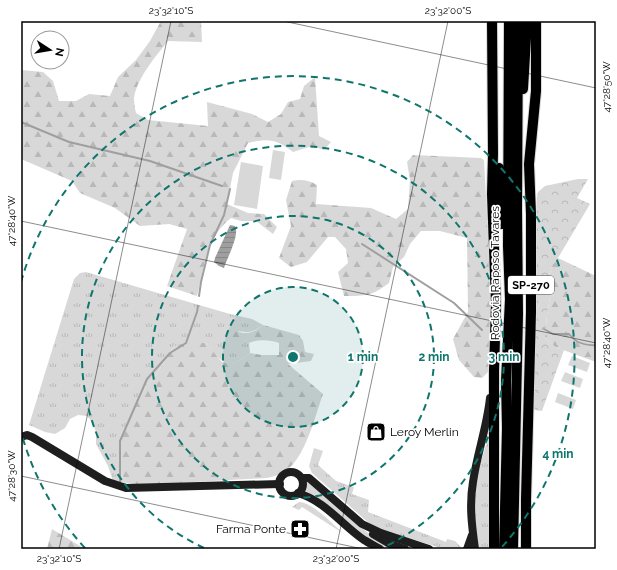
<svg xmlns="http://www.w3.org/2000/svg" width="617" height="570" viewBox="0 0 617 570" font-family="Raleway,sans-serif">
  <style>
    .grass { fill: url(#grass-tufts) }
    .forest { fill: url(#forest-firs) }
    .park { fill: url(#park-crowns) }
    .pitch { fill: #d8d8d8 }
    .water { fill: url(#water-rules) }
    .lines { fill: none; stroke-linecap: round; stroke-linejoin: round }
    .stream { stroke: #9f9f9f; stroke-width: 2 }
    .highway-casing { stroke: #dbdbdb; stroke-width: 12 }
    .secondary { stroke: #1e1e1e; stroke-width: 8 }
    .highway { stroke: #000; stroke-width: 10 }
    .ticks { fill: none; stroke: #000; stroke-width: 1; stroke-opacity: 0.45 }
    .ring { fill: none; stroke: #0f766e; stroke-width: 2; stroke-dasharray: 7 5 }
    .labels { text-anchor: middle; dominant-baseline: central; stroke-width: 3.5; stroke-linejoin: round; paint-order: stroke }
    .shield { fill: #fff; stroke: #4c4c4c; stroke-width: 1 }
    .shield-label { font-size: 11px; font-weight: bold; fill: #000 }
    .street-label { font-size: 12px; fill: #000; stroke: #fff }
    .poi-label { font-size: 12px; fill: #000; stroke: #fff; text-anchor: start }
    .centre { fill: #0f766e; stroke: #fff; stroke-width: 2 }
    .ring-label { font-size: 12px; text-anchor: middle; font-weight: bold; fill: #0f766e; stroke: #fff; stroke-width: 3.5; stroke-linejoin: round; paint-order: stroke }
    .neatline { fill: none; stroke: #000; stroke-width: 1.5 }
    .ticks-label { font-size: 10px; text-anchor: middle; fill: #000 }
  </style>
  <defs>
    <pattern id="grass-tufts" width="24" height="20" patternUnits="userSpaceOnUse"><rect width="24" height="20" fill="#d8d8d8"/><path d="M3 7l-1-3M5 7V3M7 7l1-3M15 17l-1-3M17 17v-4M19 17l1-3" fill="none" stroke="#b8b8b8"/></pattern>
    <pattern id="forest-firs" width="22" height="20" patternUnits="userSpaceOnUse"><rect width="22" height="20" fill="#d8d8d8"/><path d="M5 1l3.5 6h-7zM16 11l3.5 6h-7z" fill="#b8b8b8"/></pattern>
    <pattern id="park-crowns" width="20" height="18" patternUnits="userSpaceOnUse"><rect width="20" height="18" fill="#d8d8d8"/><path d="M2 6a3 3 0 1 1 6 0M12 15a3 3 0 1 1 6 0" fill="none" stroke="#b8b8b8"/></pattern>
    <pattern id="water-rules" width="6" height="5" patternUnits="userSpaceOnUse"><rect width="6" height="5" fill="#9f9f9f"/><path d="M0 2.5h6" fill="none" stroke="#878787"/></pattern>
  </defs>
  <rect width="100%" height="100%" fill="#fff"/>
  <g class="grass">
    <path d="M86,272L230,314L252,319L263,325C255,331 249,334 239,331L237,337L243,338L249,343L250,353C228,372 221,362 206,343L174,346L156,375L146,386L120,437L122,475L126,483L113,481L108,466L96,444V432L92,422L87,416L78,415L70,419L65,428L55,434L45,432L29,425L74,279L80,273Z"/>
    <path d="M488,439H489L490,549H478C476,529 472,507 475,487C478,470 483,454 488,439Z"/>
    <polygon points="314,448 323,451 318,465 336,481 354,487 352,494 369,500 368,512 446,542 447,539 455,541 461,547 459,549 444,549 376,528 370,524 312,473 309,466"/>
    <polygon points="308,481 363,529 380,542 399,549 387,549 369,540 322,501 306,491 306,483"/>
    <path d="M299,502C314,503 332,524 344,534L302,507L299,510L292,507Z"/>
  </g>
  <g class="forest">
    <path d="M161,21H201L202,42L168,41C156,56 137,78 134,98C134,103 135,109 136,113L148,120L208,126L207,102L252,114L268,122L281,114L288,102L300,99L304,86L315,77L319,136L331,142L324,150L312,146L293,152C276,139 269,138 248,143L233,173L227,204L248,213L264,214L277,227L273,234L256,221H241L231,218C207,236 204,268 197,296L167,286L187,229L169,224L140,226L115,208L80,193L72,181L21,159V70L43,72L53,81L59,101H76L89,94L110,96L118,77L136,60L150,41Z"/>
    <path d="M413,155L481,158L484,160L491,289L490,349L488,372L482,378L474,377L459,360L453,339L468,312L467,238L440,231H421L410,244L404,257L393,267L389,283C372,296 366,296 344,296L338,272L348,263L346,249L335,237H328L307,262L291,267L279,258L291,226L286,200L292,181C301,179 309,180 317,185L316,204L371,208L396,219L408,209L410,180L407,162Z"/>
    <polygon points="558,258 596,276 596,362 555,347 545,338 547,314 552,287 549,275 553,264"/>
    <path d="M263,325L299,335L303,341L305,352L314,354L311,361L288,364L323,394C315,416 305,460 284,472C279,475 272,477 267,478L142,485L126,483L122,475L119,464L120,437L146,386L156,375L174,346L186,343H206L222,362C236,364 240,361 250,353L262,355H279V343C270,340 258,339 249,343C241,336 237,337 228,342L226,337C237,327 236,334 248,333C254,332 258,329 263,325Z"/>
    <polygon points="52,529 85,549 47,549"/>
  </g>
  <polygon class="park" points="578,179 588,179 577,198 590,204 558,258 553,264 549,275 552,287 547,314 545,338 555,347 564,350 542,411 535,410 533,407 537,197 538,192 545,186"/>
  <g class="pitch">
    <polygon points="273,150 285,152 281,180 269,178"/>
    <polygon points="241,162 263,166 257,209 234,205"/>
    <polygon points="572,356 590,363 587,372 568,365"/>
    <polygon points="565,372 583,379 580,388 561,381"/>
    <polygon points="558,393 576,400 573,409 555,402"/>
  </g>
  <path class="water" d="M230,225L235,226C240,235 227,258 224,268L219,266L214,262L215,258Z"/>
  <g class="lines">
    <g class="stream">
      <polyline points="21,122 69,142 150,161 222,186"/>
      <polyline points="362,244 454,303 482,330"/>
      <polyline points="199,296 201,282 210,245 224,215 230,189"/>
      <path d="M544,329L553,334H569C576,343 584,346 596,345"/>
      <polyline points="120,484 120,441 147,379 170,353 186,343 197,312 198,306"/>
    </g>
    <g class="highway-casing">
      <g id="highway">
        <polyline points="492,21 493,154 492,194 496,303 494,371 494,549"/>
        <polyline points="523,89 527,21"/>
        <polyline points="499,168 502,224"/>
        <polyline points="504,549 507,428 506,381 510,299 508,246 509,21"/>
        <polyline points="513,549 518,314 517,209 518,21"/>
        <polyline points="526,549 526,499 531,312 531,214 529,164 536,91 536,21"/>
      </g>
    </g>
    <g class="secondary">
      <polyline points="21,437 27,435 32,437 105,481 126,488 280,484"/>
      <circle cx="291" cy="484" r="12"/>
      <polyline points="302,478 309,478 362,524 381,533 429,549"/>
      <path d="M298,493C325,501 342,525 364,540C369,543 375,546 380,549"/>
      <polyline points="373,534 390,544 405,549"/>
      <polyline points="467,549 472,535"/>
      <path d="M475,549C472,527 469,505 473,482C477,454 487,427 490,398"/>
    </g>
    <use href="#highway" class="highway"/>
  </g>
  <path class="ticks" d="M283,21L596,88M21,221L596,343M21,476L363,549M59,549L171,21M336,549L448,21"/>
  <circle cx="293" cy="357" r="70" fill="#0f766e" fill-opacity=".12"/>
  <g class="ring">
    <circle cx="293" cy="357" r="70"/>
    <circle cx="293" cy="357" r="141"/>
    <path d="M204 548A211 211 0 1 1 382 548"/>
    <path d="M85 548A282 282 0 0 1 21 432M21 282A282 282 0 1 1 501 548"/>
  </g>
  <defs>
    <g id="shop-square" transform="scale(1)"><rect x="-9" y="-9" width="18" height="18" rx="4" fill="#000" stroke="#fff"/><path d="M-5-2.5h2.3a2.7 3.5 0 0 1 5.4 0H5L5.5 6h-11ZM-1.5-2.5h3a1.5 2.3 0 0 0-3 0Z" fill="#fff"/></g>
    <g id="pharmacy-square" transform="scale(1)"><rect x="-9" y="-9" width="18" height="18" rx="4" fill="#000" stroke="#fff"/><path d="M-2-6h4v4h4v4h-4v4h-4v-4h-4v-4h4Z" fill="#fff"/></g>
  </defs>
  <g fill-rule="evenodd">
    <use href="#shop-square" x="376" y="432"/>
    <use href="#pharmacy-square" x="300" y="529"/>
  </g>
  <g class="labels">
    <rect class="shield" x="508" y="276" width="46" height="18" rx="3"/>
    <g class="shield-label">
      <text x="531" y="285">SP-270</text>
    </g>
    <g class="street-label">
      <text transform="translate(495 273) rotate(-90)">Rodovia Raposo Tavares</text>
    </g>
    <g class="poi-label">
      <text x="390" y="432">Leroy Merlin</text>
      <text x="286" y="529" text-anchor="end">Farma Ponte</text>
    </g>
  </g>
  <circle cx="293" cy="357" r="6" class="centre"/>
  <g class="ring-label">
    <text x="363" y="361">1 min</text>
    <text x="434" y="361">2 min</text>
    <text x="504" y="361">3 min</text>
    <text x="558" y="458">4 min</text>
  </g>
  <rect width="617" height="570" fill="none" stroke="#ffffff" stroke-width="44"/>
  <g transform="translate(50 50) rotate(102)"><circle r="19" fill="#ffffff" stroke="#999999"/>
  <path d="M0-3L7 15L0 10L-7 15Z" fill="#000000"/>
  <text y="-6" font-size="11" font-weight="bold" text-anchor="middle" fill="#000000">N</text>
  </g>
  <rect x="22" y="22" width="573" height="526" class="neatline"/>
  <g class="ticks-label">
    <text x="171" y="14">23°32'10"S</text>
    <text x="448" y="14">23°32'00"S</text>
    <text transform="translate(606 87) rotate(-90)" y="4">47°28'50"W</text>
    <text transform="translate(11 221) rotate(-90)" y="4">47°28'40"W</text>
    <text transform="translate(606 343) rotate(-90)" y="4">47°28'40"W</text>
    <text transform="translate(11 476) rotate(-90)" y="4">47°28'30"W</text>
    <text x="59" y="562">23°32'10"S</text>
    <text x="336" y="562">23°32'00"S</text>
  </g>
</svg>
